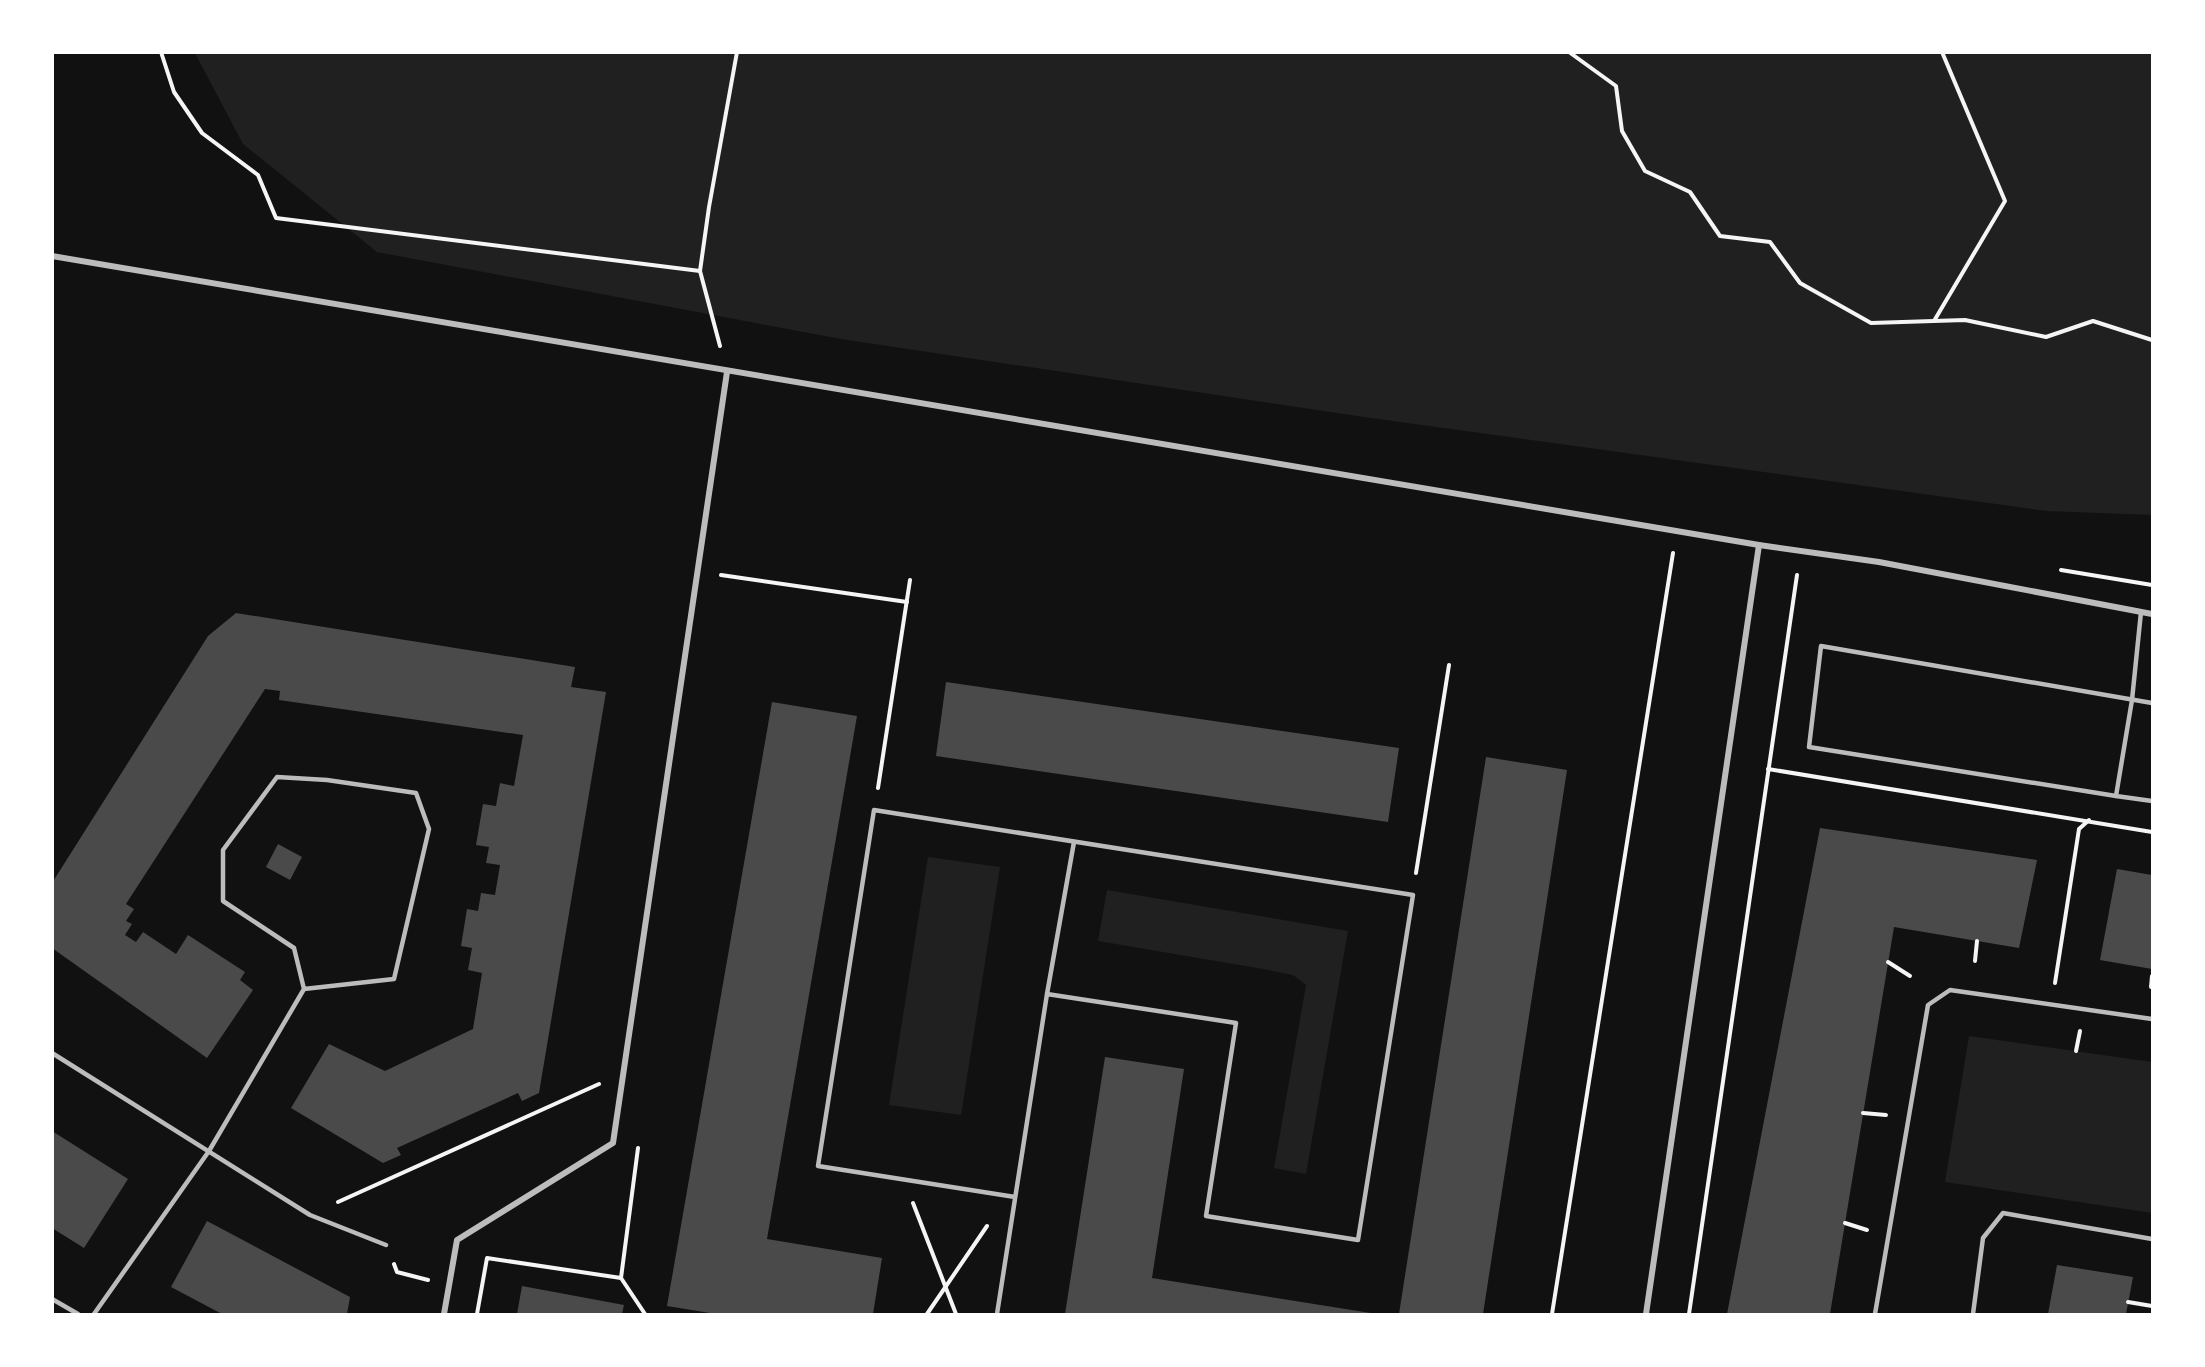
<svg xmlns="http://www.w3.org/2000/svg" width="2205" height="1367" viewBox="0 0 2205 1367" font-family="Bitter,serif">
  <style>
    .green { fill: #202020 }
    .building { fill: #4a4a4a }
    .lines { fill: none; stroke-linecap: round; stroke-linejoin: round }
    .path { stroke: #f5f5f5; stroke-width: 4 }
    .service { stroke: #bcbcbc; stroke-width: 4.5 }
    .minor { stroke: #bcbcbc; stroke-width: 6 }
  </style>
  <rect width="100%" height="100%" fill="#111"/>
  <g class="green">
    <polygon points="195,53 2152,53 2152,515 2046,511 1364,417 841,339 377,252 243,144"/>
    <polygon points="928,857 1000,867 961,1115 889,1105"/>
    <polygon points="1107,890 1348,931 1306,1174 1274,1168 1306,985 1293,975 1263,969 1098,941"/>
    <polygon points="1969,1036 2152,1062 2152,1213 1945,1182"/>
  </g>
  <g class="building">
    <polygon points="236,613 575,667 571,687 606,692 539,1093 522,1101 518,1093 397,1148 401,1155 383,1163 291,1108 329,1044 385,1071 473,1029 482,973 468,970 472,948 461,946 467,909 478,911 481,893 495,895 500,865 486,863 489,847 476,845 483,804 496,806 500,783 514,786 523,735 279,700 280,691 265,689 126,904 134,909 126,921 132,924 125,935 136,942 143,932 176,954 188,935 245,972 240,980 253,990 207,1058 52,948 52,883 208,636"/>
    <polygon points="946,682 1399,748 1388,822 936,756"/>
    <polygon points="772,702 857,716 767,1239 882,1258 873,1314 716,1314 667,1306"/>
    <polygon points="1486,757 1567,770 1483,1314 1399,1314"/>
    <polygon points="1820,828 2037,860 2019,948 1894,927 1830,1314 1727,1314"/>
    <polygon points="278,844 302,857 290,880 266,867"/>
    <polygon points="2117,869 2152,875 2152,969 2100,960"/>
    <polygon points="1105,1057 1184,1069 1152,1278 1377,1314 1065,1314"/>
    <polygon points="52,1131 128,1179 84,1248 52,1228"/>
    <polygon points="207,1221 350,1297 347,1314 222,1314 171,1287"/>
    <polygon points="2057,1265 2133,1277 2126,1314 2048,1314"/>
    <polygon points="522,1286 624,1305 622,1314 517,1314"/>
  </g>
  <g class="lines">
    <g class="path">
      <polyline points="161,52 174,92 202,133 258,175 276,218 700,271"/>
      <polyline points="1569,52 1616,86 1622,131 1645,171 1690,192 1720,236 1770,242 1800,283 1871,323 1965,320 2046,337 2093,321 2152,340"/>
      <polyline points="1934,321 2005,201 1942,52"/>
      <polyline points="720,346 700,271 709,207 737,52"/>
      <polyline points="2061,570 2152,585"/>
      <polyline points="721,575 907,602"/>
      <polyline points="1768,769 2152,832"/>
      <polyline points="878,788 910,580"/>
      <polyline points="1416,873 1449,665"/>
      <polyline points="1975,961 1977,941"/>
      <polyline points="1888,962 1910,976"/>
      <polyline points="2055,983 2079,829 2089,820"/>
      <polyline points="2151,987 2152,976"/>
      <polyline points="2076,1051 2080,1031"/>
      <polyline points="1863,1113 1886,1115"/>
      <polyline points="638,1148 621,1278 645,1314"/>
      <polyline points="338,1202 599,1084"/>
      <polyline points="913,1203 956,1314"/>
      <polyline points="1845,1223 1867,1230"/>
      <polyline points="394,1264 397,1272 428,1280"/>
      <polyline points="2128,1302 2152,1306"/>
      <polyline points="477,1314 487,1258 621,1278"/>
      <polyline points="927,1314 987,1226"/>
      <polyline points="1552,1314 1673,553"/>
      <polyline points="1689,1314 1797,575"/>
    </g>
    <g class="service">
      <polyline points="2141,612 2132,700 2116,796 2152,801"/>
      <polyline points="2116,796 1809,747 1821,646 2152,703"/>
      <polyline points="1047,994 1074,842"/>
      <polyline points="52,1053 310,1215 386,1245"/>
      <polyline points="52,1299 78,1314"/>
      <polyline points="94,1314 209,1151 304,989 294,948 223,901 223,850 277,777 327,780 416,793 429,829 394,979 304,989"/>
      <polyline points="997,1314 1047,994 1236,1023 1206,1216 1358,1240 1413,895 874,810 818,1166 1015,1197"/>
      <polyline points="1875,1314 1928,1005 1950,990 2152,1019"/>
      <polyline points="1973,1314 1983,1238 2003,1213 2152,1239"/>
    </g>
    <g class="minor">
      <polyline points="52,256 1759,545 1879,562 2152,614"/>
      <polyline points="444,1314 457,1240 613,1143 727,372"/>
      <polyline points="1646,1314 1759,545"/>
    </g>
  </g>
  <rect width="2205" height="1367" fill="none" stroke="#ffffff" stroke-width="108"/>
</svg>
